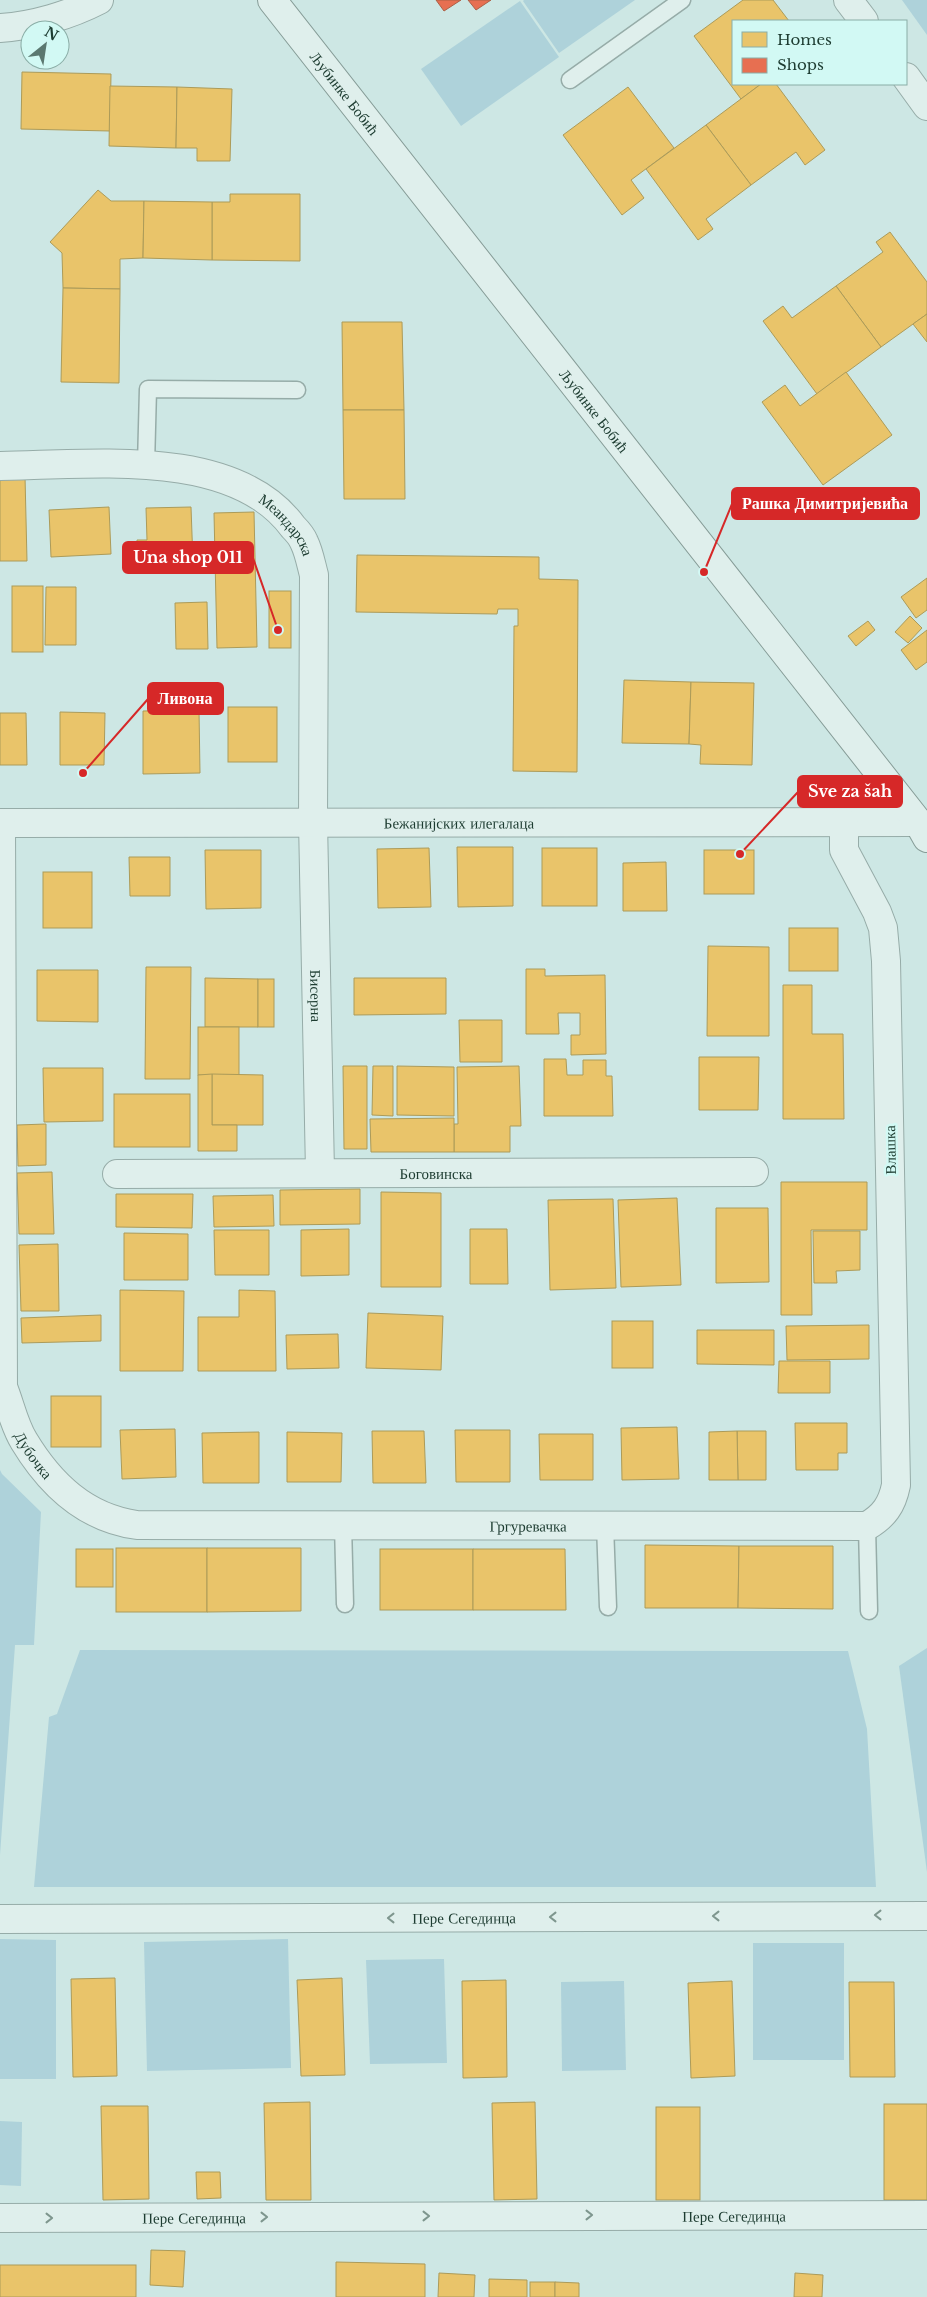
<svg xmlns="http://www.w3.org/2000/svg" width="927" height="2297" viewBox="0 0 927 2297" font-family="'Libre Baskerville',serif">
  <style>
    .green { fill: #aed2da }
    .homes { fill: #e9c46a; stroke: #ac9b59 }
    .shops { fill: #e76f51; stroke: #aa6047 }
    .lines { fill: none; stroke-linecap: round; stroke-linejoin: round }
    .lane-casing { stroke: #96aca8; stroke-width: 19 }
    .street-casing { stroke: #96aca8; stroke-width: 30 }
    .secondary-casing { stroke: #869c97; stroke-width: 30 }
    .lane { stroke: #dfefec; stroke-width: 16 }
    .street { stroke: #dfefec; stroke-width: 28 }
    .secondary { stroke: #dfefec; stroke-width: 28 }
    .oneway { stroke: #7e968e }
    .labels { text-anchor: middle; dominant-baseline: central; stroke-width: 5; stroke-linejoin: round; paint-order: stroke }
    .street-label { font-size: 15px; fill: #1d3c31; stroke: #d2f9f4 }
    .leader { fill: none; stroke: #d62828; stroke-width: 2 }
    .callout-dot { fill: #d62828; stroke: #d2f9f4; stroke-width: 2 }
    .callout { fill: #d62828; stroke: #d62828; stroke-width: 2 }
    .callout-label { font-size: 16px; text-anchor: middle; font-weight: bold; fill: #fff }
  </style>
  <rect width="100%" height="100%" fill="#cde7e4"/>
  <g class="green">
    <polygon points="524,0 635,0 559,53 523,1"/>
    <polygon points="902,0 927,0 927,35"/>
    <polygon points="520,1 559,57 461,126 421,69"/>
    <polygon points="0,1470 2,1474 41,1512 34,1645 15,1645 0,1855"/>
    <polygon points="927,1648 927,1872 899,1666"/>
    <polygon points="80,1650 848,1651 867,1729 876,1887 34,1887 49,1717 57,1714"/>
    <polygon points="0,1939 56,1940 56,2079 0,2079"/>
    <polygon points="288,1939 291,2068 147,2071 144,1942"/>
    <rect x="753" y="1943" width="91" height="117"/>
    <polygon points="444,1959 447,2063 370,2064 366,1960"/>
    <polygon points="624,1981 626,2070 562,2071 561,1982"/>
    <polygon points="0,2121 22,2122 21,2186 0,2185"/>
  </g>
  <g class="homes">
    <polygon points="743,0 773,0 789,21 733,21 733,84 761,84 741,99 694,36"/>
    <polygon points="22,72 111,74 110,131 21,129"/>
    <polygon points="761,84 776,84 825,150 805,165 796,152 751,185 706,125"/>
    <polygon points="110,86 177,87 176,148 109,146"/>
    <polygon points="177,87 232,89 230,161 197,161 197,148 176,148"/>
    <polygon points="628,87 674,148 631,180 644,198 622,215 563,135"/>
    <polygon points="706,125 751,185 706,219 713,229 698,240 646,169"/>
    <polygon points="98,190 111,201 144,201 143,258 120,259 120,289 63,288 62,253 50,242"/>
    <polygon points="230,194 300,194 300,261 212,260 212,202 230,202"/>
    <polygon points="144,201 212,202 212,260 143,258"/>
    <polygon points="890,232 927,282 927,314 881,347 836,286 883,252 876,242"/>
    <polygon points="836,286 881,347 817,394 763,321 783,306 792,318"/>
    <polygon points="63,288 120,289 119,383 61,382"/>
    <polygon points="927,314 927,342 913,324"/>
    <polygon points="342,322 402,322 404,410 343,410"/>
    <polygon points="846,372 892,435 823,485 762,402 785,385 800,406"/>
    <polygon points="343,410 404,410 405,499 344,499"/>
    <polygon points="25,476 27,561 0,561 0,477"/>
    <polygon points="109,507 111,554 51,557 49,510"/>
    <polygon points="191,507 193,562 137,563 137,540 147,540 146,508"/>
    <polygon points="254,512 257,647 217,648 214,513"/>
    <polygon points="357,555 539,557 539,579 578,580 577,772 513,771 514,626 518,626 518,609 498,609 497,614 356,612"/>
    <polygon points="927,578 927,610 916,618 901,597"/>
    <rect x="12" y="586" width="31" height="66"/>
    <polygon points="46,587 76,587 76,645 45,645"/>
    <rect x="269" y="591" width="22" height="57"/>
    <polygon points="207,602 208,649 176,649 175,603"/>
    <polygon points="910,616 922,628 908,643 895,632"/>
    <polygon points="868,621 875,630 856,646 848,636"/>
    <polygon points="927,630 927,662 916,670 901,650"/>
    <polygon points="624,680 691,682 689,744 622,743"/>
    <polygon points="691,682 754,683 752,765 700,764 701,745 689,744"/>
    <rect x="228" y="707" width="49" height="55"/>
    <polygon points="199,710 200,773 143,774 143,711"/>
    <polygon points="60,712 105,713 104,765 60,765"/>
    <polygon points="0,713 26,713 27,765 0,765"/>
    <polygon points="457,847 513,847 513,906 458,907"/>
    <polygon points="429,848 431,907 378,908 377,849"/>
    <rect x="542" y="848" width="55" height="58"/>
    <polygon points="205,850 261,850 261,908 206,909"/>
    <rect x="704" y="850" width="50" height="44"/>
    <polygon points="129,857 170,857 170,896 130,896"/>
    <polygon points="666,862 667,911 623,911 623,863"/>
    <rect x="43" y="872" width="49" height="56"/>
    <rect x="789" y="928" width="49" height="43"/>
    <polygon points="708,946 769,947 769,1036 707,1036"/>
    <polygon points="146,967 191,967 190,1079 145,1079"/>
    <polygon points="526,969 545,969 545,976 605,975 606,1054 571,1055 571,1035 580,1035 580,1013 558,1013 559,1034 526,1034"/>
    <polygon points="37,970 98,970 98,1022 37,1021"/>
    <polygon points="205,978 258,979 258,1027 205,1027"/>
    <polygon points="354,978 446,978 446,1014 354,1015"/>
    <rect x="258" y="979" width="16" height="48"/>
    <polygon points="783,985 812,985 812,1034 843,1034 844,1119 783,1119"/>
    <polygon points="459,1020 502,1020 502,1062 460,1062"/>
    <rect x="198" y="1027" width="41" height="48"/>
    <polygon points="699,1057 759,1057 758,1110 699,1110"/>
    <polygon points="544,1059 566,1059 567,1075 583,1075 583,1060 606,1060 606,1076 612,1076 613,1116 544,1116"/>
    <polygon points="343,1066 367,1066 367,1149 344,1149"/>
    <polygon points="373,1066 393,1066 393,1116 372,1115"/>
    <polygon points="397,1066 454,1067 454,1116 397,1115"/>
    <polygon points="519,1066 521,1126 510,1126 510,1152 454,1152 454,1124 458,1124 457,1067"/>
    <polygon points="43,1068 103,1068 103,1121 44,1122"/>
    <polygon points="212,1074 263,1075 263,1125 212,1125"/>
    <polygon points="212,1074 212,1125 237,1125 237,1151 198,1151 198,1075"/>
    <rect x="114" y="1094" width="76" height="53"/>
    <polygon points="454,1118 454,1152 371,1152 370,1119"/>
    <polygon points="46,1124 46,1165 18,1166 17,1125"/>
    <polygon points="52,1172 54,1234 19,1234 17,1173"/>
    <polygon points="781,1182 867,1182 867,1230 811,1230 812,1315 781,1315"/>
    <polygon points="360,1189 360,1224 280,1225 280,1190"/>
    <polygon points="381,1192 441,1193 441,1287 381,1287"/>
    <polygon points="116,1194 193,1194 192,1228 116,1227"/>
    <polygon points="273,1195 274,1226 214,1227 213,1196"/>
    <polygon points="677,1198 681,1285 621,1287 618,1200"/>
    <polygon points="613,1199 616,1288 550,1290 548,1200"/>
    <polygon points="716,1208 768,1208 769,1282 716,1283"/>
    <polygon points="349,1229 349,1275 301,1276 301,1230"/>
    <polygon points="470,1229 507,1229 508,1284 470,1284"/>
    <polygon points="214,1230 269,1230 269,1275 215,1275"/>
    <polygon points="813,1231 860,1231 860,1270 836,1271 837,1283 814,1283"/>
    <polygon points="124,1233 188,1234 188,1280 124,1280"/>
    <polygon points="58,1244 59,1311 21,1311 19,1245"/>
    <polygon points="120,1290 184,1291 183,1371 120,1371"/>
    <polygon points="239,1290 275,1291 276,1371 198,1371 198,1317 239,1317"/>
    <polygon points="368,1313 443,1316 441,1370 366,1368"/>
    <polygon points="101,1315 101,1341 22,1343 21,1318"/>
    <rect x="612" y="1321" width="41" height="47"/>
    <polygon points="869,1325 869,1359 787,1360 786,1326"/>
    <polygon points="697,1330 774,1330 774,1365 697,1364"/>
    <polygon points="338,1334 339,1368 287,1369 286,1335"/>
    <polygon points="779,1361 830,1361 830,1393 778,1393"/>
    <rect x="51" y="1396" width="50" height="51"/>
    <polygon points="795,1423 847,1423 847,1453 838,1453 838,1470 796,1470"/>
    <polygon points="677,1427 679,1479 622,1480 621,1428"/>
    <polygon points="175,1429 176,1477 122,1479 120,1430"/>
    <polygon points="455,1430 510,1430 510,1482 456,1482"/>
    <polygon points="372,1431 424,1431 426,1483 373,1483"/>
    <polygon points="737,1431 766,1431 766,1480 738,1480"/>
    <polygon points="737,1431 738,1480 709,1480 709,1432"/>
    <polygon points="259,1432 259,1483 203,1483 202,1433"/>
    <polygon points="287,1432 342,1433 341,1482 287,1482"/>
    <polygon points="539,1434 593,1434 593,1480 540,1480"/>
    <polygon points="645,1545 739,1546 738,1608 645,1608"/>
    <polygon points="739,1546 833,1546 833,1609 738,1608"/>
    <rect x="116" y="1548" width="91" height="64"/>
    <polygon points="207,1548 301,1548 301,1611 207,1612"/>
    <rect x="76" y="1549" width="37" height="38"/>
    <rect x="380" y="1549" width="93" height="61"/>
    <polygon points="473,1549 565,1549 566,1610 473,1610"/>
    <polygon points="115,1978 117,2076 73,2077 71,1979"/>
    <polygon points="342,1978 345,2075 301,2076 297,1980"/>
    <polygon points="506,1980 507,2077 463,2078 462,1981"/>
    <polygon points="732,1981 735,2076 691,2078 688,1983"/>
    <polygon points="849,1982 894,1982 895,2077 850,2077"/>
    <polygon points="310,2102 311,2200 266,2200 264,2103"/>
    <polygon points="535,2102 537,2199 494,2200 492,2103"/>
    <rect x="884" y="2104" width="43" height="96"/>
    <polygon points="101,2106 148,2106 149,2199 103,2200"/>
    <rect x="656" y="2107" width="44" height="93"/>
    <polygon points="196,2172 220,2172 221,2198 197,2199"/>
    <polygon points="151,2250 185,2251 183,2287 150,2285"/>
    <polygon points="336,2262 425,2264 425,2297 336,2297"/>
    <rect x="0" y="2265" width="136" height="32"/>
    <polygon points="439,2273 475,2275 474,2297 438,2297"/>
    <polygon points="795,2273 823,2275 822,2297 794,2297"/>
    <polygon points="489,2279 527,2280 527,2297 489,2297"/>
    <rect x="530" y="2282" width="25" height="15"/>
    <polygon points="555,2282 579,2283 579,2297 555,2297"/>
  </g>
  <g class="shops">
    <polygon points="436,0 461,0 444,11"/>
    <polygon points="468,0 491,0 476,10"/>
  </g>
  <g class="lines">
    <g class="lane-casing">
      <g id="lane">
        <polyline points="570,80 682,0"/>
        <polyline points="146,465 148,389 297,390"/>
        <polyline points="343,1524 345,1604"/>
        <polyline points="605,1525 608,1607"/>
        <polyline points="867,1526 869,1611"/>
      </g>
    </g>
    <g class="street-casing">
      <g id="street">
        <polyline points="848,0 864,21"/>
        <path d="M0,28C33,26 70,15 99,0"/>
        <polyline points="906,77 927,106"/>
        <path id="s1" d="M0,466C88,465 234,446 293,527C297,531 302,537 304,542C309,552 311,564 314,575L313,821L320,1172"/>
        <path id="s2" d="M0,823L918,822"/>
        <path id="s3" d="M1,823L3,1387C10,1404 14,1425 24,1441C50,1484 85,1518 137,1525L867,1526C884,1516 892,1505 896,1485L886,961L883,928L877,912L844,850V823"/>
        <path id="s4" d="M117,1174L754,1172"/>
        <path id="s5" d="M0,1919L927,1916"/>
        <path id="s6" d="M0,2218L927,2215"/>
      </g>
    </g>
    <g class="secondary-casing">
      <g id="secondary">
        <path id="s7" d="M272,0L918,822L927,838"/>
      </g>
    </g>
    <use href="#lane" class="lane"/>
    <use href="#street" class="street"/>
    <use href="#secondary" class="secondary"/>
  </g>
  <defs><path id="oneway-chevron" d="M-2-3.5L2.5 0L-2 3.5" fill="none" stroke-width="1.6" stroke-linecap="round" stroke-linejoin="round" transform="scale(1.25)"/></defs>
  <g class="oneway">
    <use href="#oneway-chevron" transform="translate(878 1915) rotate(180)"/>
    <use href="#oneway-chevron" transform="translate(716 1916) rotate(180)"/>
    <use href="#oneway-chevron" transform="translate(553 1917) rotate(180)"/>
    <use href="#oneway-chevron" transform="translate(391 1918) rotate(180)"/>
    <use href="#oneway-chevron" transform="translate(589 2215)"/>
    <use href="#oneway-chevron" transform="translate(426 2216)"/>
    <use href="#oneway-chevron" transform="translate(264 2217)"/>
    <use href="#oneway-chevron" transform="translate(49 2218)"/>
  </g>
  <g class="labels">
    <g class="street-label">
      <text stroke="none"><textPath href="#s7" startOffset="118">Љубинке Бобић</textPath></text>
      <text stroke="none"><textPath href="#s7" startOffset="522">Љубинке Бобић</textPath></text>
      <text stroke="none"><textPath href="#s1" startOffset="305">Меандарска</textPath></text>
      <text stroke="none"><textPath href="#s2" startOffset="459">Бежанијских илегалаца</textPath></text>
      <text stroke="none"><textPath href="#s1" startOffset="785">Бисерна</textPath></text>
      <text transform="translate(890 1150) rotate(-91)">Влашка</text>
      <text stroke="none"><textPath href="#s4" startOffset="319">Боговинска</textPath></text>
      <text stroke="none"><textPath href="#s3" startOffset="639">Дубочка</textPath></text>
      <text stroke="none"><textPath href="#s3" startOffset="1159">Гргуревачка</textPath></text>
      <text stroke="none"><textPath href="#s5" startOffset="464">Пере Сегединца</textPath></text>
      <text stroke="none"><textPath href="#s6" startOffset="734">Пере Сегединца</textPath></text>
      <text stroke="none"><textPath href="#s6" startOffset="194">Пере Сегединца</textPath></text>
    </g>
  </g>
  <path class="leader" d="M704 572L732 504M278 630L253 558M83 773L148 699M740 854L798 792"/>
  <g class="callout-dot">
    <circle cx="704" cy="572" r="5"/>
    <circle cx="278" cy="630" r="5"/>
    <circle cx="83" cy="773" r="5"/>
    <circle cx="740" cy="854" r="5"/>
  </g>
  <g class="callout">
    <rect x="732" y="488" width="187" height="31" rx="5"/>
    <rect x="123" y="542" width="130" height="31" rx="5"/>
    <rect x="148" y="683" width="75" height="31" rx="5"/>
    <rect x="798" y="776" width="104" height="31" rx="5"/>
  </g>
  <g class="callout-label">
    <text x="825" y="509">Рашка Димитријевића</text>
    <text x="188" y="563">Una shop 011</text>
    <text x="185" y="704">Ливона</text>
    <text x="850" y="797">Sve za šah</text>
  </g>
  <rect x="732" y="20" width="175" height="65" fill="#d2f9f4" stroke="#8aada6"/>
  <rect x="742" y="32" width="25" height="15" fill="#e9c46a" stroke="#8aada6"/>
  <text x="777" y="45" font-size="15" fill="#1d3c31">Homes</text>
  <rect x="742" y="58" width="25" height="15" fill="#e76f51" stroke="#8aada6"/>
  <text x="777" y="70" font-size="15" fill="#1d3c31">Shops</text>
  <g transform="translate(45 45) rotate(30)"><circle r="24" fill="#d2f9f4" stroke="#8aada6"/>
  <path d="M0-4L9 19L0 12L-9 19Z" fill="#5b7870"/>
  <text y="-8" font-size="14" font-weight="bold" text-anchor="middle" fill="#1d3c31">N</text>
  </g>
</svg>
